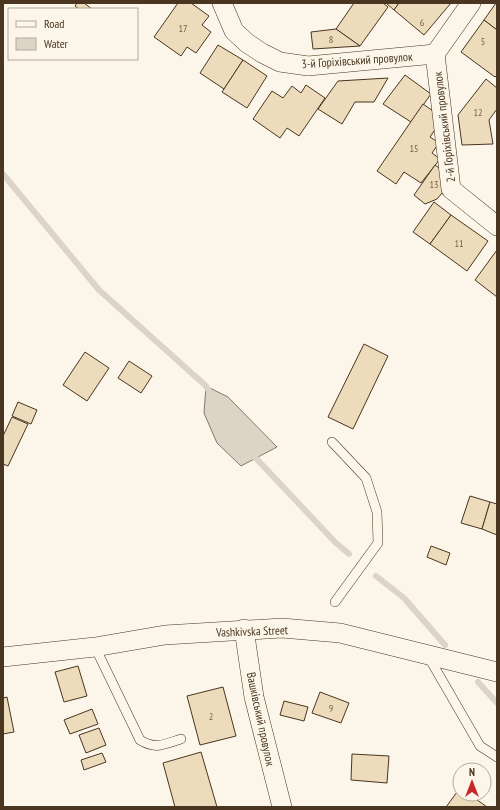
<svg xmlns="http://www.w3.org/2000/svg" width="500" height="810" viewBox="0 0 500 810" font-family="'PT Sans Narrow',sans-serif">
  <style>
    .water { fill: #dcd4c6; stroke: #887966 }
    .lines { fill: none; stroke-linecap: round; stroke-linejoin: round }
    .stream { stroke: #dcd4c6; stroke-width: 6 }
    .building { fill: #ecdcbc; stroke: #4a3520 }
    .service-casing { stroke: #4a3520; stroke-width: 10 }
    .minor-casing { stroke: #4a3520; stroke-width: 20 }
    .service { stroke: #fbf6e9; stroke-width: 9 }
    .minor { stroke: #fbf6e9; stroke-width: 19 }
    .labels { text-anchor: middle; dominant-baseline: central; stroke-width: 3; stroke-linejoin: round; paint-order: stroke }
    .number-label { font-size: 10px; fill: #725f47 }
    .street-label { font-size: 12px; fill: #4a3520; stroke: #fbf6e9 }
  </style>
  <rect width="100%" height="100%" fill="#fbf6e9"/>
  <polygon class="water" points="206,386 228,397 277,447 241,466 217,443 204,413"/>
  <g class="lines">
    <g class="stream">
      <polyline points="3,174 99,290 206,386 209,391"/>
      <polyline points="250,452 335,542 349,554"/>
      <polyline points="376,576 404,598 445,645"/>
      <polyline points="478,682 497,703"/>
    </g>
  </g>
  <g class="building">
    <polygon points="77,3 84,3 92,9 79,9 75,6"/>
    <polygon points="178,3 191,3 209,16 202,25 211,32 196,53 187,47 181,56 154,37"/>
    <polygon points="354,3 383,3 388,7 360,46 336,29"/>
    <polygon points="386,3 399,3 394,10"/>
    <polygon points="399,3 451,3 424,35 394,10"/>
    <polygon points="496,3 497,3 497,30 484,20"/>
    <polygon points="484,20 497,30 497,75 495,77 461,52"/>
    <polygon points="336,29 360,46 313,49 311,32"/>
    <polygon points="218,45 243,60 224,89 200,73"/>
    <polygon points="243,60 267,76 247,108 222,92"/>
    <polygon points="405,75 431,94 411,122 383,104"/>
    <polygon points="388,78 374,102 355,102 342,124 318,109 338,81"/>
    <polygon points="486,79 497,88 497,109 489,120 493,144 462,145 458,115"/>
    <polygon points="306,85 325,98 299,136 287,128 280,138 253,119 272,91 283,98 292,86 301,93"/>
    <polygon points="423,104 436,113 436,128 430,137 439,143 432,153 440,159 421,183 404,172 396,184 377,171"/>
    <polygon points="435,165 445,172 448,186 437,199 425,204 414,195"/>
    <polygon points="434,202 451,215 430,244 413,232"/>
    <polygon points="451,215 488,241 467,271 430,244"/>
    <polygon points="497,250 497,297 475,280"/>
    <polygon points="364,344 388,356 353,429 328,417"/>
    <polygon points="85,352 109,368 87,401 63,385"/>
    <polygon points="129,361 152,376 141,393 118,378"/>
    <polygon points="18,402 37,410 31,424 12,416"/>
    <polygon points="12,417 28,424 8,466 3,464 3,436"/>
    <polygon points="470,496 490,502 482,529 461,523"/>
    <polygon points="490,502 497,504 497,535 482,529"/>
    <polygon points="431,546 450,553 446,565 427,557"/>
    <polygon points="78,666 87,696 64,702 55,672"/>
    <polygon points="223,687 236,736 200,745 187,696"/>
    <polygon points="320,692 349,703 341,723 312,713"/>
    <polygon points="7,697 14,732 3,734 3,698"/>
    <polygon points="284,701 308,707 304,721 280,715"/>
    <polygon points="92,709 98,724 70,734 64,720"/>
    <polygon points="99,728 106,745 86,753 79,735"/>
    <polygon points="201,752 217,807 175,807 163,763"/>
    <polygon points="102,753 106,762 84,770 81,760"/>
    <polygon points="352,754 389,756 387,783 351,780"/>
    <polygon points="460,788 460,794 469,794 487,807 446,807"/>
  </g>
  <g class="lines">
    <g class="service-casing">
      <g id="service">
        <polyline points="332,442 366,478 377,512 378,543 335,602"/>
        <path d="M95,647L140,740C156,750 165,744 181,739"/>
        <polyline points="428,656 480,746 497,757"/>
      </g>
    </g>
    <g class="minor-casing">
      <g id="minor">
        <polyline points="222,3 234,31 247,43 262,53 280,62 308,66 435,54 471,3"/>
        <polyline points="435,54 451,189 497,226"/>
        <polyline points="244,629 254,697 282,807"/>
        <polyline points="3,657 95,647 165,635 282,628 340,633 497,672"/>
      </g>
    </g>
    <use href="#service" class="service"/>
    <use href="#minor" class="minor"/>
  </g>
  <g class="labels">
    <g class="number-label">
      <text x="422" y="22">6</text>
      <text x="183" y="28">17</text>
      <text x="331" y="39">8</text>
      <text x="483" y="41">5</text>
      <text x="478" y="112">12</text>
      <text x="414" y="148">15</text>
      <text x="434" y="184">13</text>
      <text x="459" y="243">11</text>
      <text x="331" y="708">9</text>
      <text x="211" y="716">2</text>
    </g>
    <g class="street-label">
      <text transform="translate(357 60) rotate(-4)">3-й Горіхівський провулок</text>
      <text transform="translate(444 127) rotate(-97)">2-й Горіхівський провулок</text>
      <text transform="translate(252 631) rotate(-2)">Vashkivska Street</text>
      <text transform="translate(261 719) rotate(78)">Вашківський провулок</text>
    </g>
  </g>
  <rect width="500" height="810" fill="none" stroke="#4a3520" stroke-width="8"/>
  <rect x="8" y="8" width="130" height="52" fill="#fbf6e9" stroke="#b4a999"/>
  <rect x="16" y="21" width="20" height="6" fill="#fbf6e9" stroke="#b4a999"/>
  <text x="44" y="28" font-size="12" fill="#4a3520">Road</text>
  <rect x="16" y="38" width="20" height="12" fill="#dcd4c6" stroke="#b4a999"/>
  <text x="44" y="48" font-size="12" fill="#4a3520">Water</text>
  <g transform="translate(472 782)"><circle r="19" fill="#fbf6e9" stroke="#b4a999"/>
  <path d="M0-3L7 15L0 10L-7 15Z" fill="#c62828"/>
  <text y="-6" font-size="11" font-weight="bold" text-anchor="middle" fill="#4a3520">N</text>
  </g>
</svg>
